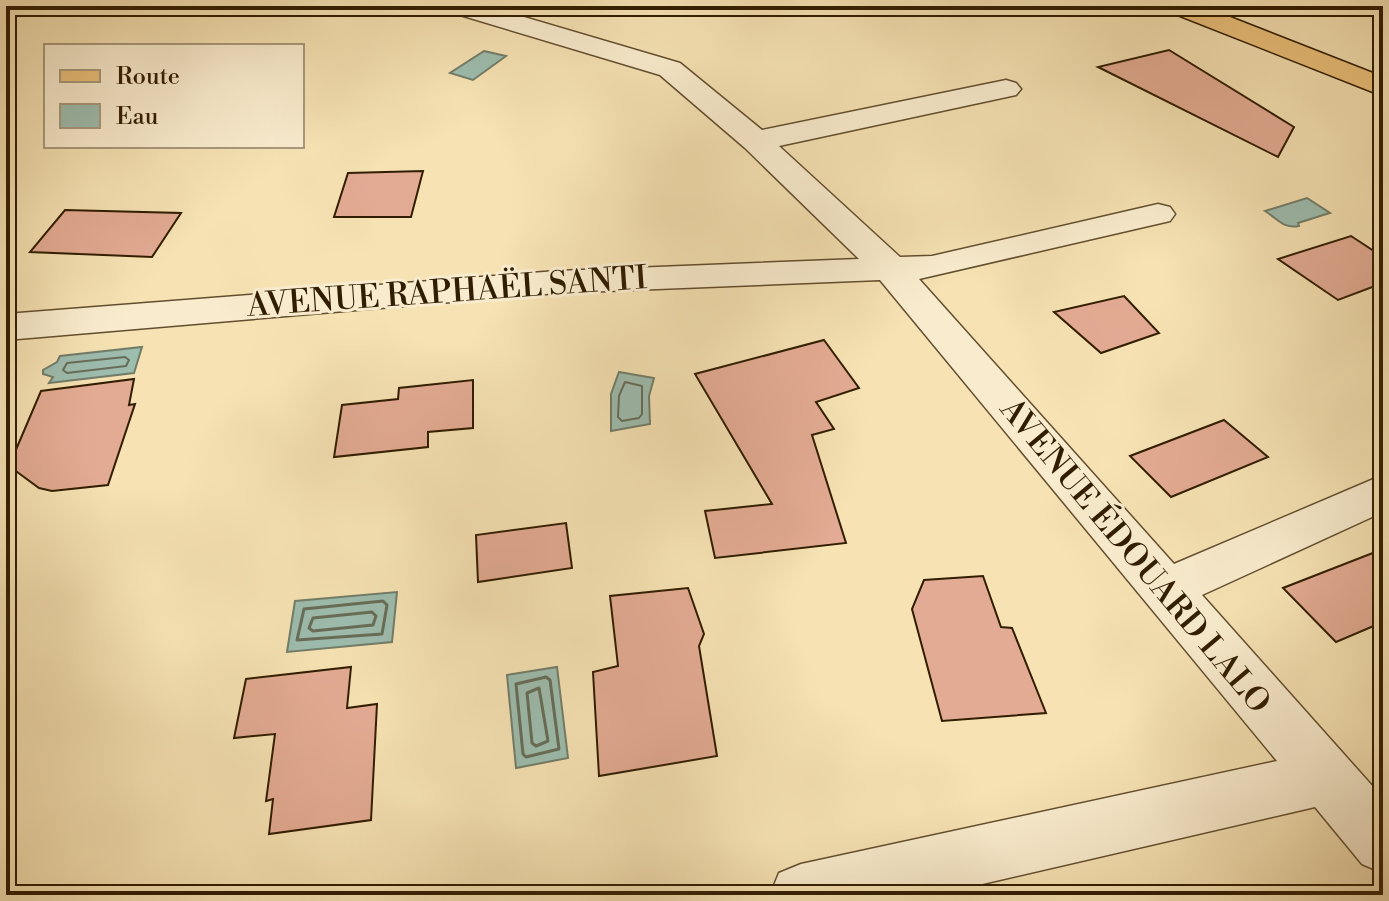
<svg xmlns="http://www.w3.org/2000/svg" width="1389" height="901" viewBox="0 0 1389 901" font-family="'Libre Bodoni',serif">
  <style>
    .water { fill: #9dbdaf; stroke: #727d69; stroke-width: 2 }
    .lines { fill: none; stroke-linecap: round; stroke-linejoin: round }
    .shore-far1 { stroke: #676d58; stroke-width: 2 }
    .shore { stroke: #676d58; stroke-width: 3 }
    .building { fill: #e3ab93; stroke: #311d01; stroke-width: 2 }
    .street-casing { stroke: #624e2e; stroke-width: 3 }
    .primary-casing { stroke: #311d01; stroke-width: 3 }
    .street { fill: #f9ecce; fill-rule: evenodd }
    .primary { fill: #ebc17a; fill-rule: evenodd }
    .labels { text-anchor: middle; dominant-baseline: central; stroke-width: 6; stroke-linejoin: round; paint-order: stroke }
    .street-label { font-size: 32px; fill: #311d01; stroke: #f9ecce }
  </style>
  <rect width="100%" height="100%" fill="#f6e2b3"/>
  <filter id="stains"><feTurbulence type="fractalNoise" baseFrequency=".0025" numOctaves="4"/><feColorMatrix values="0 0 0 0 .2 0 0 0 0 .09 0 0 0 0 .02 0 0 0 .5 -.17"/></filter>
  <radialGradient id="worn" r=".72"><stop offset=".6" stop-color="#630" stop-opacity="0"/><stop offset="1" stop-color="#630" stop-opacity=".3"/></radialGradient>
  <g class="water">
    <polygon points="484,51 506,56 473,80 450,73"/>
    <path d="M1307,198L1330,213L1298,223L1299,226C1283,229 1278,219 1265,211Z"/>
    <polygon points="142,347 134,373 49,383 53,377 43,374 43,370 57,362 60,356"/>
    <polygon points="619,372 654,378 649,396 650,424 611,431 611,394"/>
    <polygon points="397,592 392,642 287,652 295,601"/>
    <polygon points="557,667 568,758 516,768 507,675"/>
  </g>
  <g class="lines">
    <g class="shore-far1">
      <polygon points="125,357 129,360 126,366 67,373 63,370 67,363"/>
      <polygon points="625,382 642,386 642,414 639,418 622,421 618,417 619,396"/>
    </g>
    <g class="shore">
      <polygon points="383,601 387,605 382,634 297,640 304,609"/>
      <polygon points="372,612 376,616 373,625 313,631 309,628 313,618"/>
      <polygon points="546,677 550,680 559,749 526,757 523,754 516,684"/>
      <polygon points="539,688 548,741 536,746 532,743 527,693"/>
    </g>
  </g>
  <g class="building">
    <polygon points="1169,50 1294,127 1278,157 1098,67"/>
    <polygon points="423,171 411,217 334,217 348,173"/>
    <polygon points="65,210 181,213 152,257 30,252"/>
    <polygon points="1351,236 1383,257 1383,283 1338,300 1278,259"/>
    <polygon points="1124,296 1159,333 1101,353 1054,312"/>
    <polygon points="824,340 859,388 816,402 834,429 812,435 846,543 715,558 705,511 772,504 695,374"/>
    <polygon points="134,379 129,405 135,404 108,485 52,491 39,488 9,466 41,391"/>
    <polygon points="473,380 473,428 428,432 428,447 334,457 342,405 398,399 399,388"/>
    <polygon points="1224,420 1268,457 1171,497 1130,456"/>
    <polygon points="566,523 572,568 478,582 476,535"/>
    <polygon points="1383,549 1383,622 1336,642 1283,588"/>
    <polygon points="983,576 1001,627 1012,628 1046,713 942,721 912,609 924,580"/>
    <polygon points="688,588 704,634 699,646 717,756 599,776 593,672 618,666 610,596"/>
    <polygon points="351,667 347,708 377,704 371,820 269,834 273,799 266,801 275,734 234,738 246,679"/>
  </g>
  <g class="lines">
    <g class="street-casing">
      <polygon id="street" points="446,6 487,6 680,63 762,130 1006,80 1016,83 1021,89 1016,95 779,146 900,257 932,256 1158,204 1170,207 1175,214 1170,221 919,279 1174,564 1383,475 1383,512 1202,595 1383,798 1383,873 1362,864 1315,807 935,895 770,895 779,873 801,864 1277,761 880,280 557,293 6,340 6,314 557,271 859,259 745,148 660,75 450,12"/>
    </g>
    <g class="primary-casing">
      <polygon id="primary" points="1166,6 1202,6 1383,77 1383,96 1170,12"/>
    </g>
    <use href="#street" class="street"/>
    <use href="#primary" class="primary"/>
  </g>
  <g class="labels">
    <g class="street-label">
      <text transform="translate(447 292) rotate(-4)">AVENUE RAPHAËL SANTI</text>
      <text transform="translate(1135 556) rotate(50)">AVENUE ÉDOUARD LALO</text>
    </g>
  </g>
  <rect width="1389" height="901" fill="none" stroke="#f6e2b3" stroke-width="32"/>
  <rect x="8" y="8" width="1373" height="885" fill="none" stroke="#311d01" stroke-width="4"/>
  <rect x="16" y="16" width="1357" height="869" fill="none" stroke="#311d01" stroke-width="2"/>
  <rect x="44" y="44" width="260" height="104" fill="#f9ecce" stroke="#a9997c" stroke-width="2"/>
  <rect x="60" y="70" width="40" height="12" fill="#ebc17a" stroke="#a9997c" stroke-width="2"/>
  <text x="116" y="84" font-size="24" fill="#311d01">Route</text>
  <rect x="60" y="104" width="40" height="24" fill="#9dbdaf" stroke="#a9997c" stroke-width="2"/>
  <text x="116" y="124" font-size="24" fill="#311d01">Eau</text>
  <rect width="100%" height="100%" filter="url(#stains)"/>
  <rect width="100%" height="100%" fill="url(#worn)"/>
</svg>
